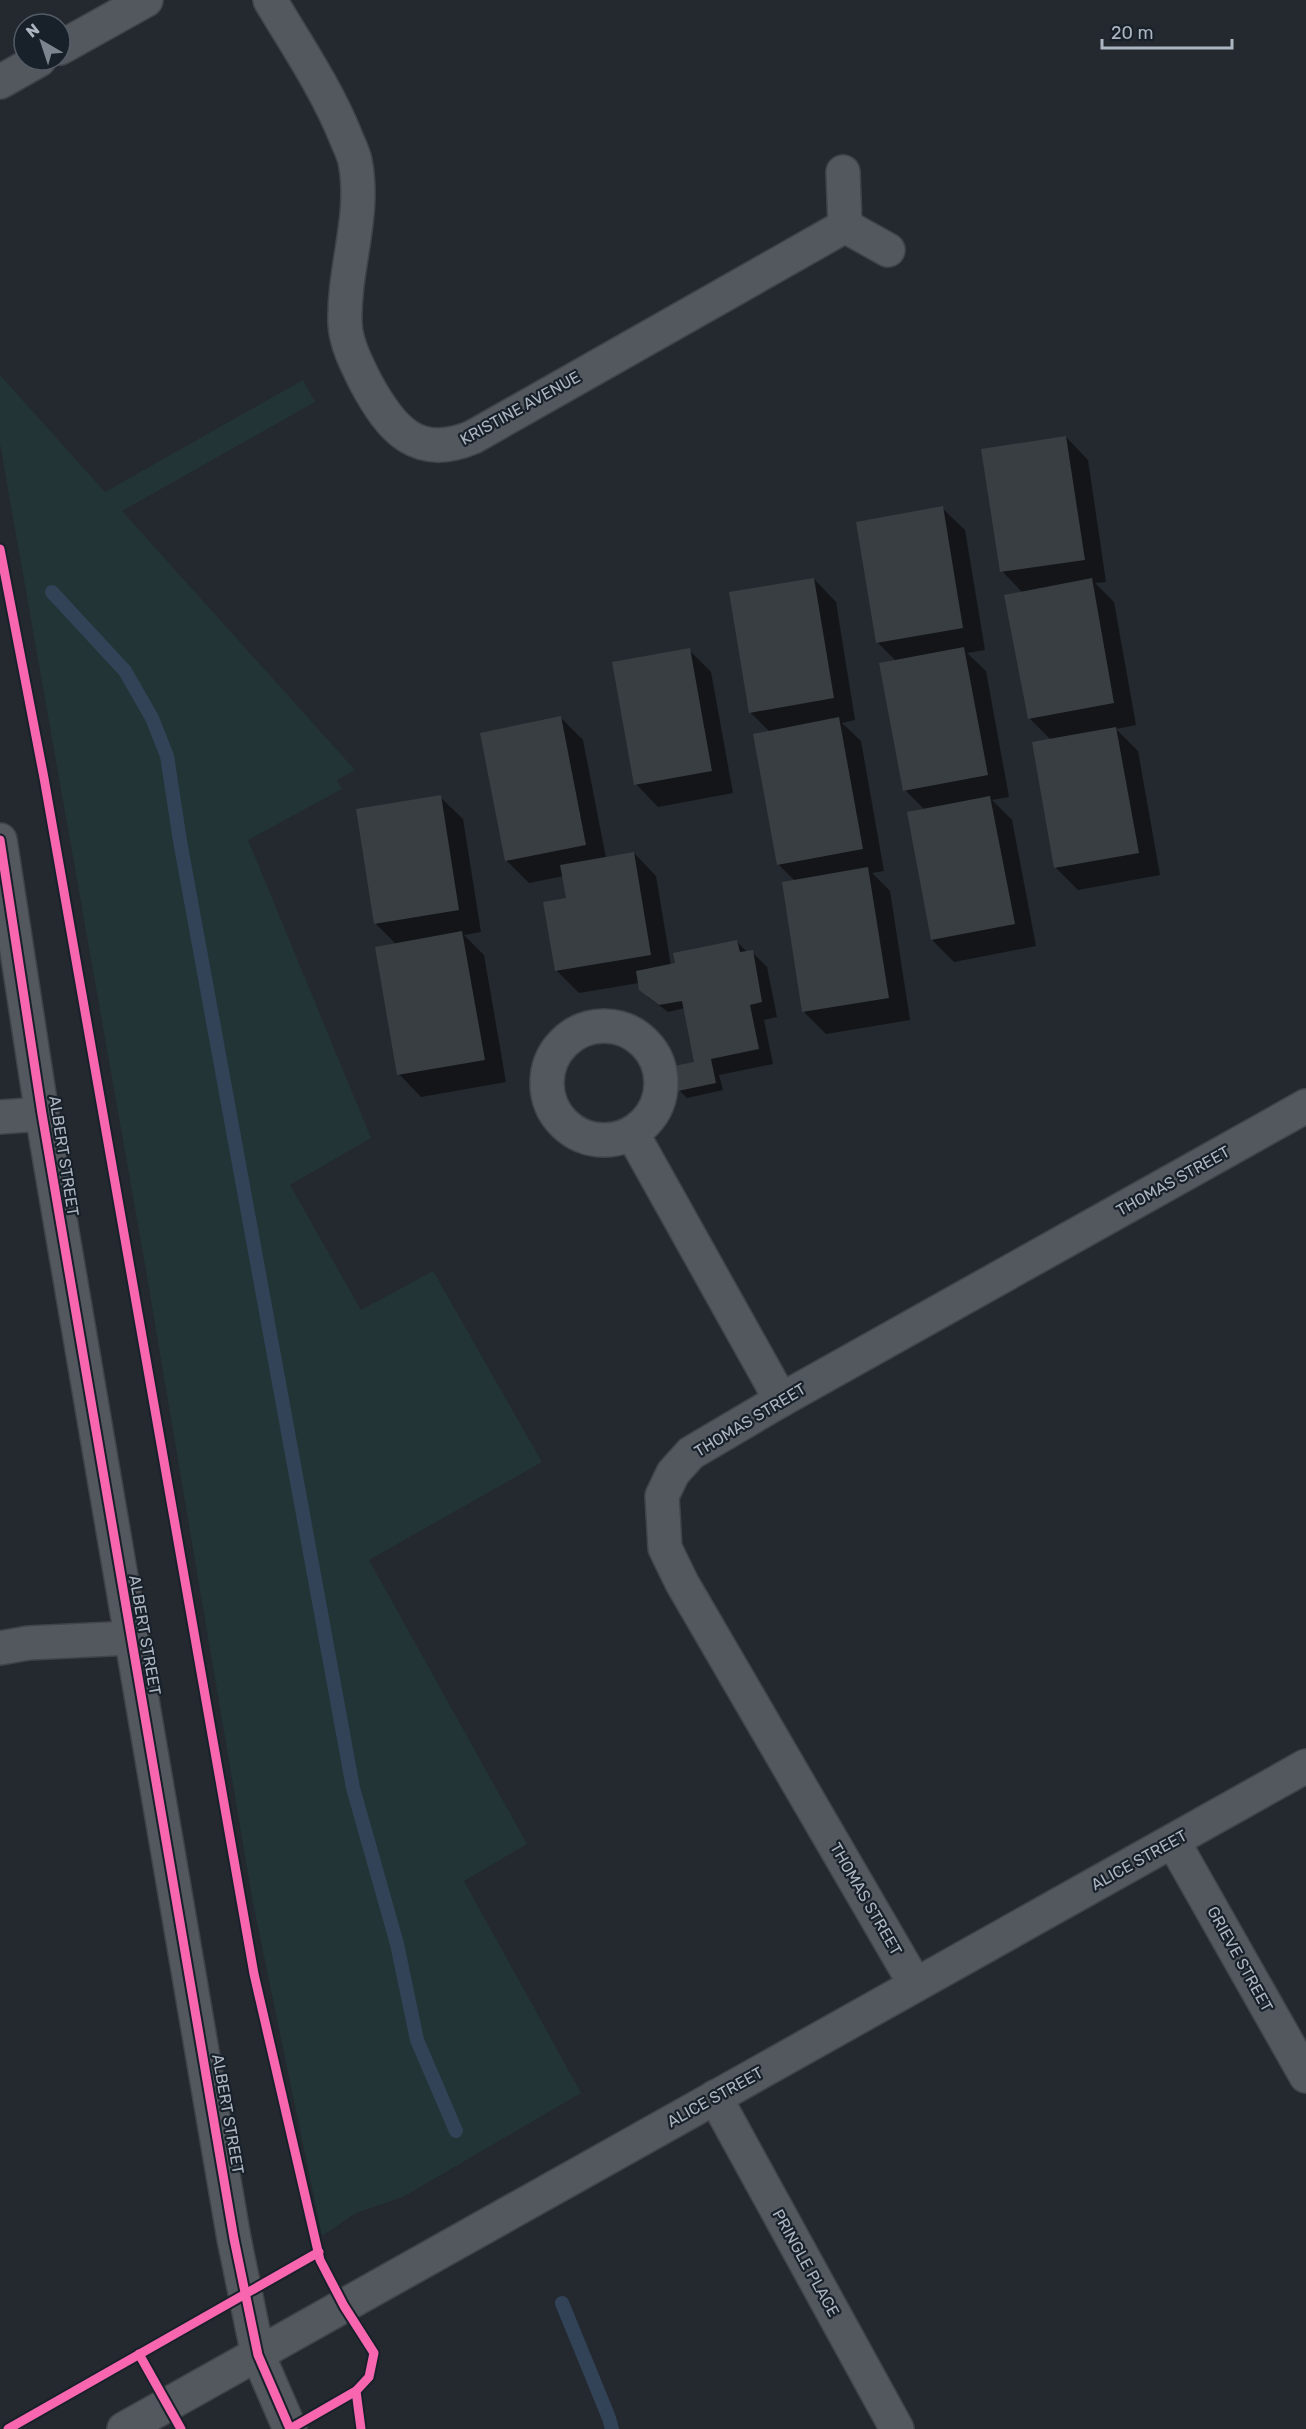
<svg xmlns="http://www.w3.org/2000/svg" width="1306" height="2429" viewBox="0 0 1306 2429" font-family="Rubik,sans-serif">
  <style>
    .green { fill: #223435 }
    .shadow { fill: #0007 }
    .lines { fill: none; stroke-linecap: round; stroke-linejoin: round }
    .stream { stroke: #324358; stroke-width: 14 }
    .building { fill: #393e43 }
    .minor-casing { stroke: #404348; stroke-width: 36 }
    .minor { stroke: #53585e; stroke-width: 33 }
    .cycleway-casing { stroke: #182029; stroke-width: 13 }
    .cycleway { stroke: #f766af; stroke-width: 9 }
    .labels { text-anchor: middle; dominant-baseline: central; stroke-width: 4.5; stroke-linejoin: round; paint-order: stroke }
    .street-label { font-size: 16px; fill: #acb6c2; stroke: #182029 }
  </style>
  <rect width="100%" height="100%" fill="#24292f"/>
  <polygon class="green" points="0,375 105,492 303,380 315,402 122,511 355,770 337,780 342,789 248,840 371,1138 290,1185 361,1310 433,1271 542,1462 369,1560 527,1844 464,1881 581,2093 403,2197 356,2213 322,2236 253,1903 144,1259 0,444"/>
  <g class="shadow">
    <polygon points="1066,437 1088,460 1106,582 1095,583 1114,602 1136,725 1116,729 1138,751 1160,875 1078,890 1056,868 1051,740 1029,718 1023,593 1002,571"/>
    <polygon points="942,508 965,530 985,650 967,653 986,671 1009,797 992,800 1012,820 1036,946 954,962 932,940 925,810 905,790 897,662 878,643"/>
    <polygon points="814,579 836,602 855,720 842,723 861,741 884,871 872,873 890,891 910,1020 826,1034 804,1012 795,881 778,864 770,732 750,712"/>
    <polygon points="689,650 711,672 733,793 658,807 636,784"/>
    <polygon points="561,718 583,740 606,858 634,853 656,876 671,966 737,942 747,952 752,952 767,967 777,1017 764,1020 773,1064 719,1075 723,1090 687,1098 680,1091 676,1067 698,1063 685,1008 668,1012 648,997 639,983 579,993 557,971 545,903 567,899 564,876 529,883 506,860"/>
    <polygon points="440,797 463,819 481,932 464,935 484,955 506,1082 421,1097 399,1074 396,944 375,923"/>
  </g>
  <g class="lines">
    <g class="stream">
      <polyline points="52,592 125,671 152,718 167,756 180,841 353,1788 397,1944 417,2040 456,2131"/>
      <polyline points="562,2303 609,2418 612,2429"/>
    </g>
  </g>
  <g class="building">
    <polygon points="1066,436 1085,560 1000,572 981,449"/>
    <polygon points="943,506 963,628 876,643 856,522"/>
    <polygon points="814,578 834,698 749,713 729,592"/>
    <polygon points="1092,578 1114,703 1028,719 1004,595"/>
    <polygon points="964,647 988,775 903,791 879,663"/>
    <polygon points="690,648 712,771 634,785 612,662"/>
    <polygon points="561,716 586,845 505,861 480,733"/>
    <polygon points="839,717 863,849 777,865 753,734"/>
    <polygon points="1116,727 1139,853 1054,868 1032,742"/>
    <polygon points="441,795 459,910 374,924 356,809"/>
    <polygon points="990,796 1015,924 931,940 907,812"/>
    <polygon points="634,852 651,955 555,971 543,902 566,898 560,865"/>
    <polygon points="868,867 889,998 802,1012 782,882"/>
    <polygon points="462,931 485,1060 397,1075 375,947"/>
    <polygon points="737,940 740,952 753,950 762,1002 750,1005 759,1049 711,1059 716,1083 678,1091 674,1066 694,1062 682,1001 659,1005 639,990 636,971 675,963 673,953"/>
  </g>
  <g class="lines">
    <g class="minor-casing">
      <g id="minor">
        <path d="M270,0C296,44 326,88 345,135C348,143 353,152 355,161C366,216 343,268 345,324C346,344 357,365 366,383C391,429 417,461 473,437L845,226L888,250"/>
        <polyline points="60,48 146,0"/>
        <polyline points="0,82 39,60"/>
        <polyline points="843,172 845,226"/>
        <polyline points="0,840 42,1114 234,2239 258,2355 290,2429"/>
        <circle cx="604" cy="1083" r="57"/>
        <polyline points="0,1117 42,1114"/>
        <polyline points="632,1133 781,1400"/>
        <polyline points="0,1648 28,1643 131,1638"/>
        <polyline points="1173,1841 1306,2076"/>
        <polyline points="915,1984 682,1583 665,1548 662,1496 673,1473 691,1453 781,1400 1306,1106"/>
        <polyline points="715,2097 897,2429"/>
        <polyline points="124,2429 1306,1766"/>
      </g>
    </g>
    <use href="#minor" class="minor"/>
    <g class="cycleway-casing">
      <g id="cycleway">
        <polyline points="0,549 44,778 254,1974 320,2260 344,2306 374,2353 369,2377 356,2391 361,2429"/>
        <polyline points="0,840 42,1114 234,2239 258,2355 290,2429"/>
        <polyline points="139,2354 181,2429"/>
        <polyline points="8,2429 319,2252"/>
        <polyline points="290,2429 356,2391"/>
      </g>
    </g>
    <use href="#cycleway" class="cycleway"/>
  </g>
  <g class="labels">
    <g class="street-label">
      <text transform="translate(520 408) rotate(-29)">KRISTINE AVENUE</text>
      <text transform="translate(64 1156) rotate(81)">ALBERT STREET</text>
      <text transform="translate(1173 1181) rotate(-29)">THOMAS STREET</text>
      <text transform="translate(750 1420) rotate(-31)">THOMAS STREET</text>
      <text transform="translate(145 1635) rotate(80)">ALBERT STREET</text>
      <text transform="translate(1139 1860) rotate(-29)">ALICE STREET</text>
      <text transform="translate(866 1899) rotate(60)">THOMAS STREET</text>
      <text transform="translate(1240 1959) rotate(61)">GRIEVE STREET</text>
      <text transform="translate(715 2097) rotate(-29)">ALICE STREET</text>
      <text transform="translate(228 2114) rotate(80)">ALBERT STREET</text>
      <text transform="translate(806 2263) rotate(61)">PRINGLE PLACE</text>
    </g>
  </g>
  <g transform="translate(42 42) rotate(321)"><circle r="28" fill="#182029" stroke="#535c66" stroke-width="1.5"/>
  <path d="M0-4.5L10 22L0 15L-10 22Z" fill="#7c858f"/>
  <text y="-9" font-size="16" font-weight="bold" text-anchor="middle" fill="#acb6c2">N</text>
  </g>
  <path d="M1102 39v9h130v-9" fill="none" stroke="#acb6c2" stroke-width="3"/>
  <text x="1111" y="39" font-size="18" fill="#acb6c2" stroke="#182029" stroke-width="4.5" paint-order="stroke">20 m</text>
</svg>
